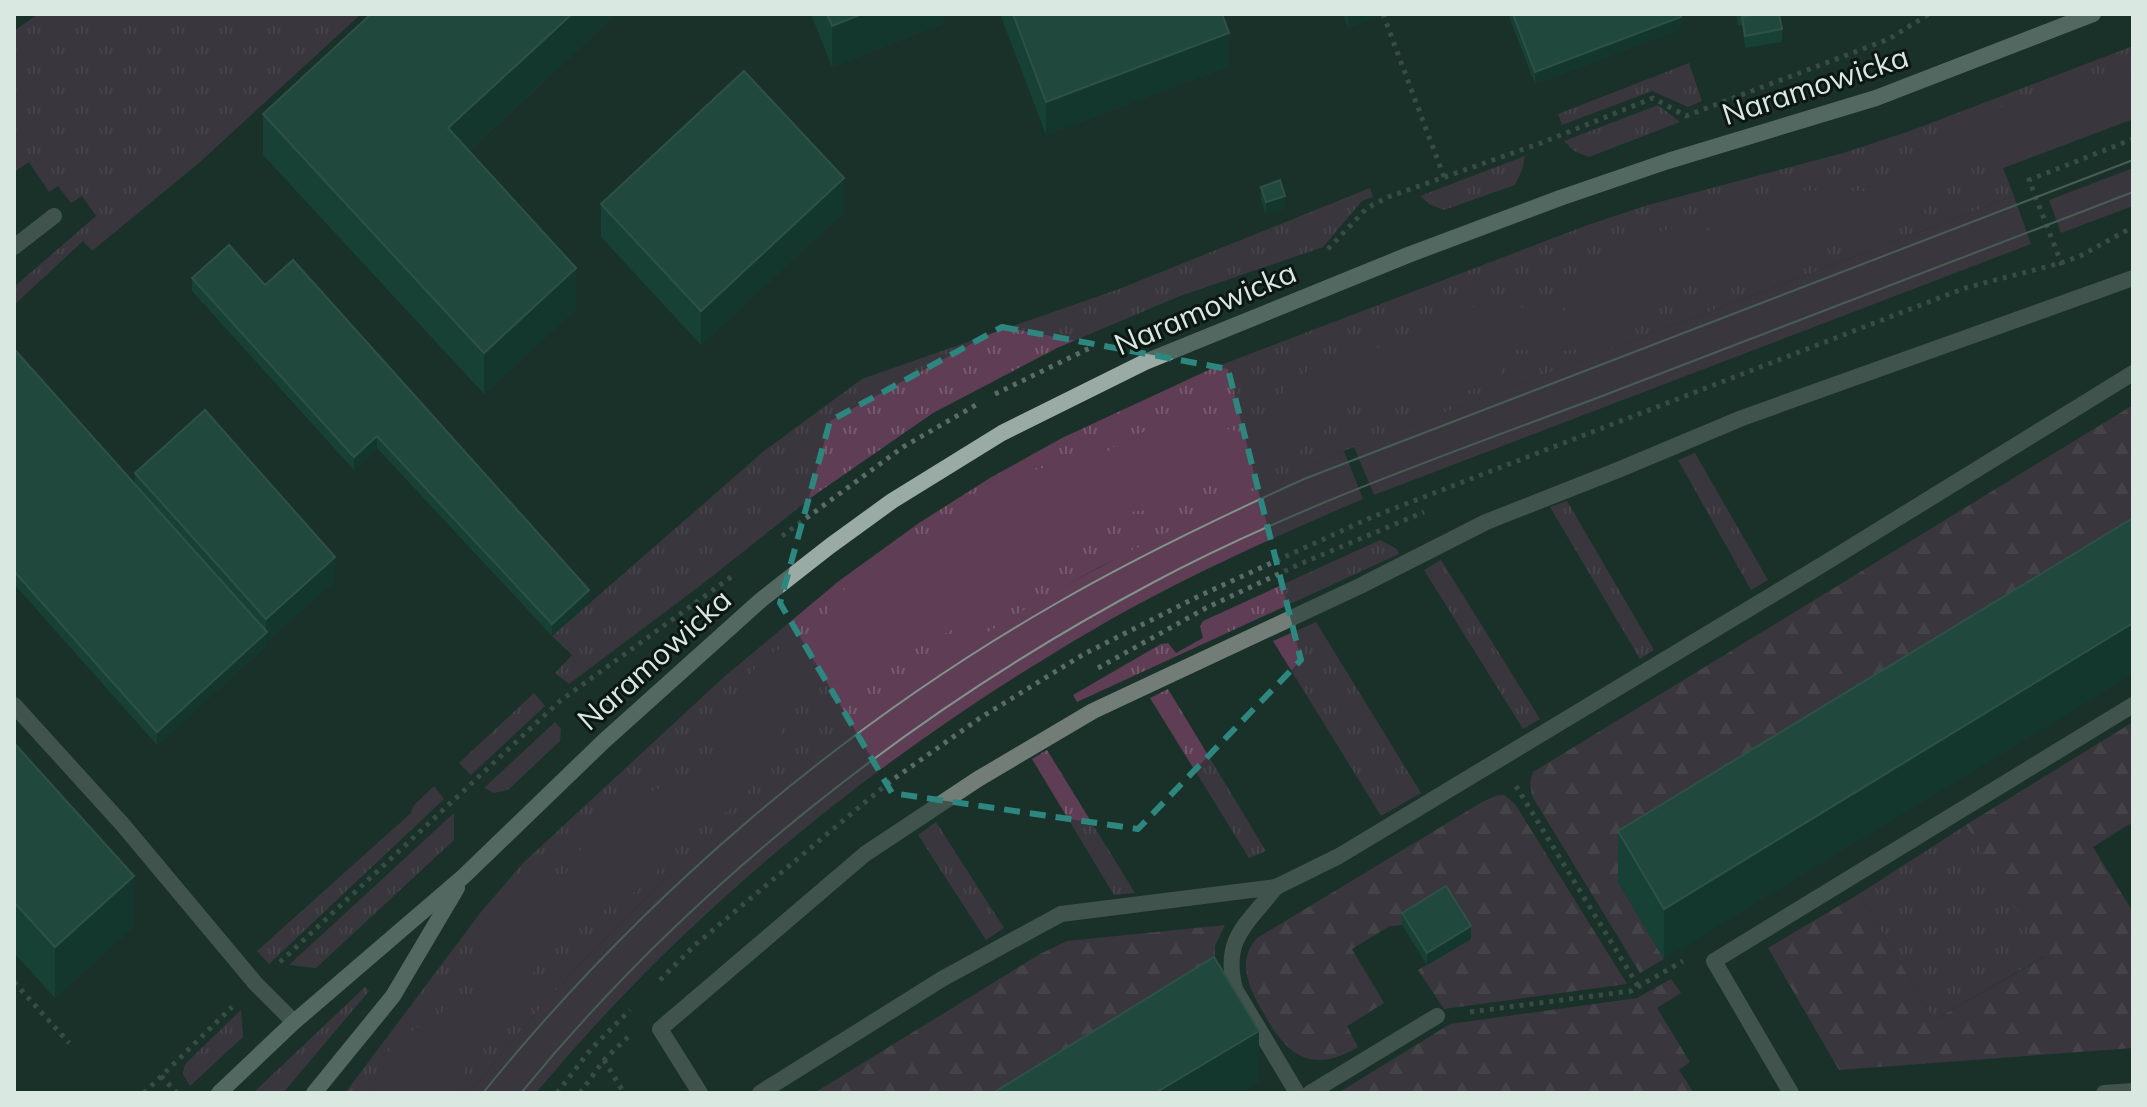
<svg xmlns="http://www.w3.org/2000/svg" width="2147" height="1107" viewBox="0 0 2147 1107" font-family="Mulish,sans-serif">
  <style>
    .grass { fill: url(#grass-tufts) }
    .forest { fill: url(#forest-firs) }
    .garden { fill: #5f3e55 }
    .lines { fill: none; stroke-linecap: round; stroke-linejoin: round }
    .path { stroke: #596d66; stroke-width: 5; stroke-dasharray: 4 6; stroke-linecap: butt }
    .lane { stroke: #727d78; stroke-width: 16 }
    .street { stroke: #727d78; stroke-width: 16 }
    .secondary { stroke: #99aba4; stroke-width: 16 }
    .tram { stroke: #80928b; stroke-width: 2 }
    .wall { fill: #165444 }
    .shaded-wall { fill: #0f3f32 }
    .building { fill: #2b6455; stroke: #46796b; stroke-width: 2 }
    .marked { fill: none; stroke: #2d877f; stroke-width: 6; stroke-dasharray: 16 10; stroke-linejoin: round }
    .labels { text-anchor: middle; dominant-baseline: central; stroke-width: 6; stroke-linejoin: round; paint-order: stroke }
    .street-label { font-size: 30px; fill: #dae8e2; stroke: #0c1613 }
  </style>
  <defs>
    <pattern id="grass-tufts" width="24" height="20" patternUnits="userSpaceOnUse" patternTransform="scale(2)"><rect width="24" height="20" fill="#5f3e55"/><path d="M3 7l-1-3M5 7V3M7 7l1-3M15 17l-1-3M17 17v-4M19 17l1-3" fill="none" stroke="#755a6d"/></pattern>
    <pattern id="forest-firs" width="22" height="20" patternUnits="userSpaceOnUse" patternTransform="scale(2)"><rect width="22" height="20" fill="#5f3e55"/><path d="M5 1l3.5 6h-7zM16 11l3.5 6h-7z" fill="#755a6d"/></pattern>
  </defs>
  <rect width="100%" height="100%" fill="#1a3129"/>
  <g class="grass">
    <polygon points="38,14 361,14 200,162 92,251 83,241 14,305 14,287 96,216 82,196 71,203 58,186 49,192 29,162 14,172 14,31"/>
    <path d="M2133,46V119L2003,168L2014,196L1344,451C1278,479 1215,509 1152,541C1125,555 1097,567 1071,583C908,678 757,791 622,921C567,975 518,1034 469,1093H345L481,912L523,863L725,676L839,581L919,523L990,478L1062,438L1213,368L1585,226L1648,205L1843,153L1907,132Z"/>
    <polygon points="1689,63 1702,101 1688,107 1652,91 1562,125 1558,114"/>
    <polygon points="1658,105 1680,122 1589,157 1574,151 1564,141"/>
    <polygon points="1525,156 1522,170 1515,185 1444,210 1429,204 1420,196"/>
    <polygon points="1370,188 1373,197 1362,201 1323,247 1180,296 1057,348 933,413 816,494 701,585 569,684 555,673 572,655 552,636 764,451 862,379 1119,289"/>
    <polygon points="1695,453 1768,580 1751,590 1678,460"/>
    <polygon points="1567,501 1654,650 1640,659 1550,507"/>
    <polygon points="1380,540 1397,549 1399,554 1077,702 1073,695 1161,644 1168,643 1176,653 1203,638 1200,626 1203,621"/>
    <polygon points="1441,560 1540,719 1523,729 1424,570"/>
    <polygon points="1316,622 1421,793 1381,816 1273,641"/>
    <polygon points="1168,689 1266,851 1249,858 1150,698"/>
    <polygon points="534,693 545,706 471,775 459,763"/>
    <polygon points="555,722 561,729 560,741 508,790 494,793 484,788"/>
    <polygon points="1047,750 1135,893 1114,895 1032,759"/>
    <polygon points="434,786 444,799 269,964 257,951 411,813 414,805"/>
    <polygon points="454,813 454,840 316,968 289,965"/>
    <polygon points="936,822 1004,928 986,940 918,835"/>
    <polygon points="1966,825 2045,956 1934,1020 1859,894"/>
    <polygon points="365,987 369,991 283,1093 253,1093"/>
    <polygon points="241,1010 243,1037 190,1086 183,1074 185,1064"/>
  </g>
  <g class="forest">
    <polygon points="2133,405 2133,568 1618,882 1664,959 1640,973 1532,796 1530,783 1533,772"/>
    <polygon points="2133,722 2133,822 2093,847 2133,912 2133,1048 1839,1070 1768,948 1859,894 1934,1020 2044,957 1966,825"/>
    <path d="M1498,795H1504L1515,804L1627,984L1444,1009L1418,970L1471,939L1402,925L1390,926L1352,949L1384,1003L1347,1026L1358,1047C1312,1075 1286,1055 1263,1012C1249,988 1236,961 1257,938L1482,802Z"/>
    <polygon points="1225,925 1215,946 1215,968 1075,1093 814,1093 1040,954 1067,941"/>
    <polygon points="1671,979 1681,993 1657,1008 1690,1062 1679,1070 1694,1093 1338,1093 1450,1024 1637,998"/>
  </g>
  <g class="garden">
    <path d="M2112,74L2133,75V119L2003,168L1977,154C1949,186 1895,251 1848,245C1842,245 1835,241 1830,239C1792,289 1722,282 1666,274C1644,304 1615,338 1576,349C1556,354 1533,350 1513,349C1496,408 1405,399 1355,393L1340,416L1310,443L1285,462L1255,473L1206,478L1180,500L1158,509L1110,514L1022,586L969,621L871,672L789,696C782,740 760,789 722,815C710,823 695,825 683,833C676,838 666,859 659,868C632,902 590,919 549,927L534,971L521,998L509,1018L474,1044L457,1093H368L386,1055L401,1038L477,990C476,976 473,961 475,947C483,905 530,887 565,876C590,822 647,784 705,775C722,741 738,670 774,652C787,646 803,644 816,641C827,604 868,554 904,541C922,534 941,533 960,532C980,476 1040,463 1094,464C1119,436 1163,421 1202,424C1218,426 1235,431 1251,434C1270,399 1308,365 1345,351C1361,346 1379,347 1395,349C1408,339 1421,326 1435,319C1475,297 1521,308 1563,312C1585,284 1630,237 1667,230C1681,228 1696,229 1711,230C1717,222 1723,213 1733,207C1764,188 1835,189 1871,192C1902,162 1958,113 2002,107C2010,106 2020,109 2028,110C2050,77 2076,77 2112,74Z"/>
    <polygon points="2133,168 2133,206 2061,233 2049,200"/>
    <polygon points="2014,196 2031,244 1374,495 1354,447"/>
    <path d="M1344,451L1363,499C1272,538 1182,578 1096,628C886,750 692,905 536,1093H469C518,1034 567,975 622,921C758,790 911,671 1076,580C1163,532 1252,490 1344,451Z"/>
  </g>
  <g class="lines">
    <g class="path">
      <polyline points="1383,14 1444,177"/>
      <polyline points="1328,249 1367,208 1388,197 1541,143 1653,98 1686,116 1889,39 1929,14"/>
      <polyline points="2062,265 2029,180 2133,139"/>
      <polyline points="995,394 1094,346"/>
      <polyline points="782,536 903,447 976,405"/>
      <polyline points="1098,668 1206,608 1300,564 1424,512"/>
      <polyline points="1516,786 1638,986"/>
      <polyline points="280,962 560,701 731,577"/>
      <polyline points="660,980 695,945 888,783 980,718 1084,654 1199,596 1372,517 1965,288 2061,263 2080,256 2133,227"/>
      <polyline points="14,982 69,1043"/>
      <polyline points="1470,1012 1631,991 1683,961"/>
      <polyline points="604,1060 624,1093"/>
      <polyline points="161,1076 177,1093"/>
      <polyline points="144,1093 232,1007"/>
      <polyline points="557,1093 591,1049 630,1010"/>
      <polyline points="580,1093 604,1060 629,1036"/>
    </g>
    <g class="lane">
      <polyline points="14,247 54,216"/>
      <polyline points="14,705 123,825 256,984 294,1022"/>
    </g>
    <g class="street">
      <path d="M1276,887C1247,925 1222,938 1235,989L1297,1093"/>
      <polyline points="700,1093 660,1029 865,854 978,779 1093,711 1360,586 1486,522 1618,470 1742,418 2133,278"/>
      <polyline points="760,1093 942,979 1061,914 1276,887 1339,856 1825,563 2133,373"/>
      <polyline points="1310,1093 1437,1016"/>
      <polyline points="1791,1093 1714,961 2133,705"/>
      <polyline points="2104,1093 2133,1091"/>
    </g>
    <g class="secondary">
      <polyline points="219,1093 294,1022 464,876 604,741 761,600 830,546 892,501 1002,433 1145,362 1408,255 1560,198 1668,161 1876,98 2093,14"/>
      <polyline points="314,1093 393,996 457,888"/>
    </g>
    <g class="tram">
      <path d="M483,1093C639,900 835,731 1050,607C1132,559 1218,518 1304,479L2133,160"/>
      <path d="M521,1093C693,883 915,709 1154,582C1295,507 1448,454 1597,398C1776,330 1955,262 2133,192"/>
    </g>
  </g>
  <g class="wall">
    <polygon points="371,14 616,14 469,151 576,309 484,394 263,155 263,114"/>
    <polygon points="811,14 944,14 944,23 832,67"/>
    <polygon points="1000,14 1222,14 1229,66 1046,135"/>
    <polygon points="1343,14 1384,14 1348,28"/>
    <polygon points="1508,14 1680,14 1681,29 1535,84"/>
    <polygon points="1736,14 1779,14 1782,29 1782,42 1745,48 1742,25 1738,26"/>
    <polygon points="1261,187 1285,208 1266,215 1261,200"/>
    <polygon points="601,204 844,212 701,345 601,237"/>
    <polygon points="192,278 265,285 589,602 552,636 377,448 354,470 192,291"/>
    <polygon points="14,349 135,484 135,473 335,581 267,641 267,645 157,745 14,584"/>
    <polygon points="2133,518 1664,959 1618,882 1618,831"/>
    <polygon points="14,743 134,926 55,998 14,953"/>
    <polygon points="1402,913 1471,939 1427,965 1402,925"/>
  </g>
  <g class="shaded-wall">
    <polygon points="572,14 616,14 448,170 448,128"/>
    <polygon points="862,14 944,14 944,23 832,67 832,26"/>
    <polygon points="1348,14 1384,14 1348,28"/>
    <polygon points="1681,17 1681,29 1535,84 1535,72"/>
    <polygon points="1229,33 1229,66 1046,135 1046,102"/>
    <polygon points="844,178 844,212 701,345 701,311"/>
    <polygon points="1285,196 1285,208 1266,215 1266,202"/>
    <polygon points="576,268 576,309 484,394 484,353"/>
    <polygon points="377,436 377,448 354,470 354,457"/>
    <polygon points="335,557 335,581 267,641 267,645 157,745 157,732 266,633 266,619"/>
    <polygon points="589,590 589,602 552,636 552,624"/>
    <polygon points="2133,623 2133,674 1664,959 1664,909"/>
    <polygon points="134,876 134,926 55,998 55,947"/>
    <polygon points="1471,926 1471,939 1427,965 1427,953"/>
    <polygon points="1259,1031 1259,1082 1240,1093 1155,1093"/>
  </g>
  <g class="building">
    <polygon points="371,14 572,14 448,128 576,268 484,353 263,114"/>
    <polygon points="827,14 862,14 832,26"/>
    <polygon points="1013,14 1222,14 1229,33 1046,102"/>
    <polygon points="1513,14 1680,14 1681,17 1535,72"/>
    <polygon points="1759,14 1779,14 1782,29 1745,36 1742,17"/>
    <polygon points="744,71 844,178 701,311 601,204"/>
    <polygon points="1280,180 1285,196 1266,202 1261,187"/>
    <polygon points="229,245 265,285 293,260 589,590 552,624 377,436 354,457 192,278"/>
    <polygon points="14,349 267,632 157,732 14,571"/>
    <polygon points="205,410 335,557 266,619 135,473"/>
    <polygon points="2133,518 2133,623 1664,909 1618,831"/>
    <polygon points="14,743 134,876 55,947 14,902"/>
    <polygon points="1446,886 1471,926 1427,953 1402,913"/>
    <polygon points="1214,957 1259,1031 1155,1093 993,1093"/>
  </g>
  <path d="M0 0H2147V1107H0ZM1002,327L1228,369L1301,660L1138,829L892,793L780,603L830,421Z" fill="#1a3129" fill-opacity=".55" fill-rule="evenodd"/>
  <path class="marked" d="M1002,327L1228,369L1301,660L1138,829L892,793L780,603L830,421Z"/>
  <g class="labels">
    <g class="street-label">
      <text transform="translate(1815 85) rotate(-18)">Naramowicka</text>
      <text transform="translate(1205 308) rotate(-23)">Naramowicka</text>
      <text transform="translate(654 659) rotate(-42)">Naramowicka</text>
    </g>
  </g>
  <rect width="2147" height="1107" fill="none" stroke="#dae8e2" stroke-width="32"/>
</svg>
